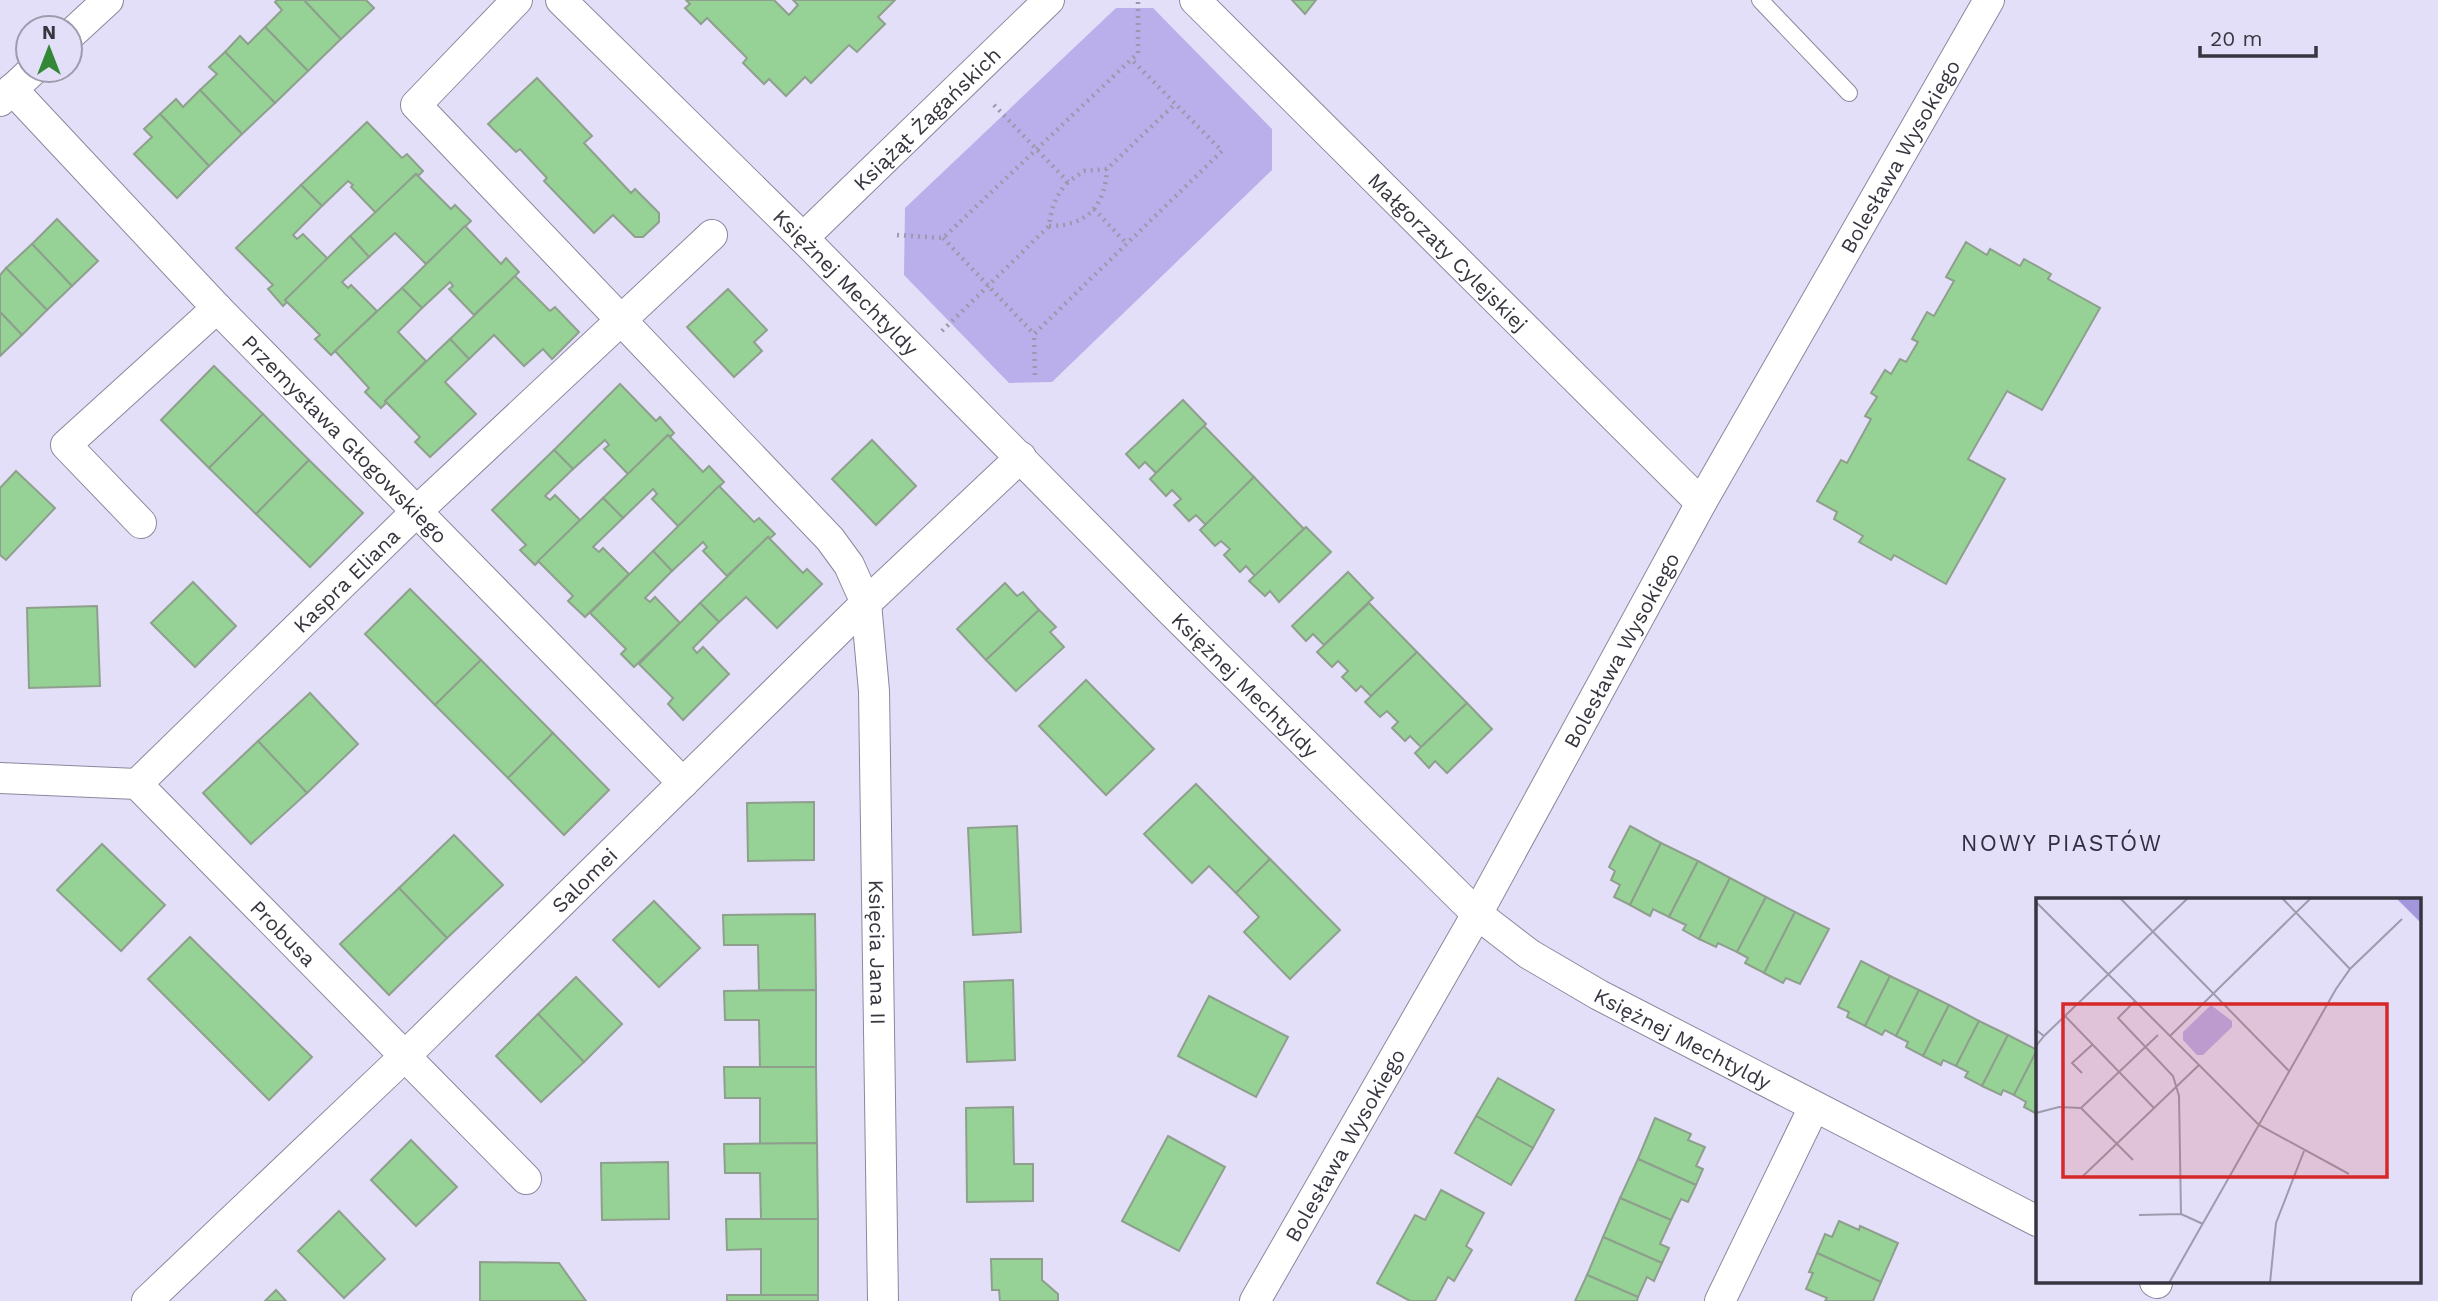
<svg xmlns="http://www.w3.org/2000/svg" width="2438" height="1301" viewBox="0 0 2438 1301" font-family="'Work Sans',sans-serif">
  <style>
    .green { fill: #baafeb }
    .building { fill: #96d195; stroke: #8ea08d; stroke-width: 2 }
    .lines { fill: none; stroke-linecap: round; stroke-linejoin: round }
    .service-casing { stroke: #8b889e; stroke-width: 18 }
    .minor-casing { stroke: #8b889e; stroke-width: 32 }
    .path { stroke: #9c99ac; stroke-width: 4.5; stroke-dasharray: 2 5; stroke-linecap: butt }
    .service { stroke: #fff; stroke-width: 16 }
    .minor { stroke: #fff; stroke-width: 30 }
    .labels { text-anchor: middle; dominant-baseline: central; stroke-width: 6; stroke-linejoin: round; paint-order: stroke }
    .street-label { font-size: 21px; fill: #373640; stroke: #e3dff8 }
    .neighbourhood-label { font-size: 23px; letter-spacing: 2px; fill: #302d40; stroke: #e3dff8 }
    .inset-road { fill: none; stroke: #9e9bae; stroke-width: 2 }
    .view { fill: #d62828; fill-opacity: 0.15; stroke: #d62828; stroke-width: 3.5 }
    .inset-edge { fill: none; stroke: #373640; stroke-width: 3.5 }
  </style>
  <rect width="100%" height="100%" fill="#e3dff8"/>
  <polygon class="green" points="1116,8 1153,8 1272,129 1272,170 1052,382 1009,383 904,275 905,208"/>
  <g class="building">
    <polygon points="277,0 304,0 341,39 308,71 265,27 282,10 275,2"/>
    <polygon points="304,0 366,0 374,8 341,39"/>
    <polygon points="686,0 774,0 789,15 798,5 793,0 895,0 878,17 885,24 857,52 849,45 811,83 805,77 786,96 769,79 764,84 743,63 747,58 707,18 701,24 685,8 690,4"/>
    <polygon points="1292,0 1316,0 1305,14"/>
    <polygon points="265,27 308,71 275,103 225,52 240,36 248,44"/>
    <polygon points="225,52 275,103 242,134 200,90 217,74 209,67"/>
    <polygon points="537,78 592,136 584,143 631,193 635,189 659,213 659,222 643,237 635,237 613,215 594,233 544,181 547,178 520,149 516,152 488,124"/>
    <polygon points="200,90 242,134 209,166 160,114 176,99 183,107"/>
    <polygon points="160,114 209,166 177,198 134,154 152,137 144,129"/>
    <polygon points="367,122 402,158 407,154 423,171 418,176 416,174 376,213 351,187 353,185 348,181 322,206 301,185"/>
    <polygon points="416,174 451,209 455,205 471,221 426,264 395,233 369,257 350,236"/>
    <polygon points="301,185 322,206 293,235 297,239 303,234 328,259 285,300 287,302 283,306 268,289 273,285 236,248"/>
    <polygon points="57,219 98,261 72,286 32,244"/>
    <polygon points="465,226 501,264 506,258 519,272 474,315 449,289 453,286 450,282 422,308 402,288"/>
    <polygon points="350,236 369,257 342,282 348,288 351,285 377,311 331,355 315,339 320,335 285,300"/>
    <polygon points="1966,242 1987,255 1990,249 2020,266 2024,259 2051,274 2048,279 2100,308 2042,410 2007,391 1968,459 2005,479 1946,584 1894,555 1891,560 1859,542 1863,536 1834,519 1837,512 1817,501 1841,460 1847,463 1871,419 1865,416 1877,397 1871,393 1885,370 1891,374 1900,359 1906,362 1918,342 1912,339 1927,312 1934,316 1954,281 1946,277"/>
    <polygon points="32,244 72,286 47,310 6,268"/>
    <polygon points="6,268 47,310 22,335 0,312 0,275"/>
    <polygon points="515,276 550,311 555,307 579,332 552,359 543,349 524,366 494,335 469,359 450,339"/>
    <polygon points="402,288 422,308 398,332 426,361 385,401 386,403 381,408 365,392 369,388 335,351"/>
    <polygon points="728,289 767,330 754,342 762,351 734,377 687,327"/>
    <polygon points="0,312 22,335 0,356"/>
    <polygon points="450,339 469,359 445,382 476,414 430,457 415,442 420,437 385,401"/>
    <polygon points="214,366 263,414 209,468 161,420"/>
    <polygon points="620,384 656,421 660,417 674,433 670,437 668,435 628,474 604,449 609,445 605,440 573,469 554,450"/>
    <polygon points="1183,400 1206,424 1156,473 1145,462 1139,468 1126,454"/>
    <polygon points="263,414 309,460 256,514 209,468"/>
    <polygon points="1204,426 1254,477 1206,525 1196,515 1189,521 1174,505 1181,499 1172,490 1166,496 1150,479"/>
    <polygon points="668,435 703,472 709,466 724,482 678,526 652,499 657,494 653,489 623,518 603,498"/>
    <polygon points="872,440 916,486 876,525 832,479"/>
    <polygon points="554,450 573,469 545,496 550,500 555,495 580,520 535,565 520,550 526,545 492,510"/>
    <polygon points="309,460 363,513 310,567 256,514"/>
    <polygon points="16,471 55,508 6,560 0,555 0,488"/>
    <polygon points="1254,477 1304,529 1255,576 1246,566 1240,572 1224,555 1230,549 1221,541 1215,546 1200,530"/>
    <polygon points="719,486 754,522 759,518 775,534 769,539 768,537 727,576 703,551 707,547 703,542 672,571 653,551"/>
    <polygon points="603,498 623,518 593,547 599,552 603,548 629,574 585,617 568,601 573,596 538,561"/>
    <polygon points="1306,527 1331,552 1279,602 1270,591 1265,596 1249,581"/>
    <polygon points="768,537 803,573 807,569 822,584 777,628 746,597 719,622 700,603"/>
    <polygon points="653,551 672,571 645,598 650,602 655,597 680,623 634,667 621,654 626,649 590,613"/>
    <polygon points="1348,572 1373,598 1324,645 1313,634 1306,641 1292,626"/>
    <polygon points="193,582 236,626 195,667 151,623"/>
    <polygon points="1005,583 1017,596 1023,592 1039,610 986,660 957,629"/>
    <polygon points="410,589 481,660 435,705 365,634"/>
    <polygon points="700,603 719,622 693,648 697,653 703,647 729,674 683,720 668,704 673,698 639,664"/>
    <polygon points="1369,603 1417,652 1371,696 1361,686 1356,691 1342,677 1348,671 1338,661 1332,667 1317,652"/>
    <polygon points="97,606 100,686 29,688 27,608"/>
    <polygon points="1039,610 1056,627 1050,632 1064,647 1016,691 986,660"/>
    <polygon points="1417,652 1467,703 1421,747 1410,736 1405,741 1392,728 1398,722 1387,711 1380,717 1365,702"/>
    <polygon points="481,660 553,733 508,778 435,705"/>
    <polygon points="1086,680 1154,749 1106,795 1039,726"/>
    <polygon points="310,693 358,744 307,793 258,741"/>
    <polygon points="1467,703 1492,729 1447,773 1435,761 1429,768 1415,753"/>
    <polygon points="553,733 609,790 564,835 508,778"/>
    <polygon points="258,741 307,793 251,844 203,793"/>
    <polygon points="1196,784 1270,859 1236,893 1209,866 1192,883 1144,834"/>
    <polygon points="814,802 814,860 748,861 747,803"/>
    <polygon points="1017,826 1021,932 973,935 968,828"/>
    <polygon points="1630,826 1661,843 1630,905 1614,897 1620,885 1611,880 1615,871 1609,867"/>
    <polygon points="454,835 503,885 447,938 399,888"/>
    <polygon points="1661,843 1698,861 1669,917 1653,909 1650,916 1630,905"/>
    <polygon points="102,844 165,905 121,951 57,890"/>
    <polygon points="1270,859 1340,930 1290,979 1244,932 1259,917 1236,893"/>
    <polygon points="1698,861 1730,878 1699,939 1683,930 1686,925 1669,917"/>
    <polygon points="1730,878 1766,897 1737,952 1718,943 1716,947 1699,939"/>
    <polygon points="399,888 447,938 389,995 340,944"/>
    <polygon points="1766,897 1795,912 1764,973 1745,963 1748,958 1737,952"/>
    <polygon points="654,901 700,948 659,987 613,940"/>
    <polygon points="1795,912 1829,929 1800,984 1786,978 1783,983 1764,973"/>
    <polygon points="815,914 816,990 759,990 758,945 724,945 723,915"/>
    <polygon points="190,937 312,1057 269,1100 148,979"/>
    <polygon points="1861,961 1890,976 1865,1026 1847,1017 1849,1012 1838,1007"/>
    <polygon points="1890,976 1919,990 1896,1036 1885,1030 1882,1035 1865,1026"/>
    <polygon points="576,977 622,1024 584,1062 538,1014"/>
    <polygon points="1013,980 1015,1060 967,1062 964,982"/>
    <polygon points="816,990 816,1067 760,1067 759,1020 725,1020 724,991"/>
    <polygon points="1919,990 1949,1005 1923,1056 1906,1047 1908,1042 1896,1036"/>
    <polygon points="1209,996 1288,1037 1256,1097 1178,1056"/>
    <polygon points="1949,1005 1979,1021 1956,1066 1943,1060 1941,1065 1923,1056"/>
    <polygon points="538,1014 584,1062 541,1102 496,1056"/>
    <polygon points="1979,1021 2008,1035 1982,1086 1965,1077 1968,1072 1956,1066"/>
    <polygon points="2008,1035 2037,1050 2014,1095 2003,1090 2001,1095 1982,1086"/>
    <polygon points="2037,1050 2037,1114 2024,1107 2026,1102 2014,1095"/>
    <polygon points="724,1067 816,1067 817,1143 760,1144 760,1098 725,1098"/>
    <polygon points="1498,1078 1554,1110 1533,1148 1476,1116"/>
    <polygon points="1013,1107 1014,1164 1033,1164 1033,1201 967,1202 966,1108"/>
    <polygon points="1476,1116 1533,1148 1511,1185 1455,1153"/>
    <polygon points="1655,1118 1691,1134 1688,1140 1705,1147 1696,1166 1703,1169 1696,1185 1638,1159"/>
    <polygon points="1168,1136 1225,1167 1179,1251 1122,1221"/>
    <polygon points="411,1140 457,1187 416,1226 371,1180"/>
    <polygon points="817,1143 818,1219 761,1219 760,1173 725,1173 724,1144"/>
    <polygon points="1638,1159 1696,1185 1688,1202 1681,1199 1671,1220 1620,1198"/>
    <polygon points="668,1162 669,1219 602,1220 601,1163"/>
    <polygon points="1441,1190 1484,1213 1466,1246 1472,1250 1454,1281 1448,1277 1435,1301 1410,1301 1377,1283 1415,1215 1425,1220"/>
    <polygon points="1620,1198 1671,1220 1660,1244 1669,1248 1662,1263 1603,1237"/>
    <polygon points="339,1211 385,1259 344,1298 298,1251"/>
    <polygon points="726,1219 818,1219 818,1295 761,1295 761,1249 727,1250"/>
    <polygon points="1839,1221 1859,1230 1860,1226 1898,1243 1881,1282 1817,1253 1825,1234 1832,1237"/>
    <polygon points="1603,1237 1662,1263 1654,1281 1647,1277 1638,1297 1587,1275"/>
    <polygon points="1817,1253 1881,1282 1873,1301 1825,1301 1827,1298 1806,1289 1813,1273 1809,1272"/>
    <polygon points="991,1259 1042,1259 1042,1280 1058,1294 1058,1301 1000,1301 999,1290 992,1290"/>
    <polygon points="480,1262 559,1263 586,1301 480,1301"/>
    <polygon points="1587,1275 1638,1297 1637,1301 1575,1301"/>
    <polygon points="276,1290 286,1301 265,1301"/>
    <rect x="727" y="1295" width="91" height="6"/>
  </g>
  <g class="lines">
    <g class="service-casing">
      <polyline id="service" points="1760,0 1849,93"/>
    </g>
    <g class="minor-casing">
      <g id="minor">
        <path id="s1" d="M517,0L416,105L830,539L849,565L866,603L874,691L883,1301"/>
        <path id="s2" d="M561,0L803,238L1166,606L1477,914L1529,954L1599,995L2037,1221"/>
        <path id="s3" d="M1195,0L1701,503"/>
        <polyline points="70,35 108,0"/>
        <path id="s4" d="M12,89L217,308L683,783"/>
        <polyline points="0,101 33,70"/>
        <path id="s5" d="M803,238L1049,0"/>
        <polyline points="141,523 66,445 217,308"/>
        <path id="s6" d="M0,778L137,784L526,1179"/>
        <path id="s7" d="M137,784L416,512L712,235"/>
        <polyline points="2155,1282 2157,1283"/>
        <path id="s8" d="M147,1301L405,1056L866,603L1021,457"/>
        <path id="s9" d="M1255,1301L1477,914L1701,503L1989,0"/>
        <polyline points="1720,1301 1814,1107"/>
      </g>
    </g>
    <g class="path">
      <polyline points="994,105 1068,182 1084,171 1107,169 1176,103"/>
      <polyline points="1094,209 1127,244"/>
      <path d="M1049,226C1087,226 1105,206 1107,169"/>
      <polyline points="897,235 943,238 1138,53 1138,0"/>
      <polyline points="943,238 1034,334"/>
      <path d="M942,331L1049,226C1051,208 1056,195 1068,182"/>
      <polyline points="1035,375 1034,334 1222,151 1131,59"/>
    </g>
    <use href="#service" class="service"/>
    <use href="#minor" class="minor"/>
  </g>
  <g class="labels">
    <g class="street-label">
      <text stroke="none"><textPath href="#s5" startOffset="172">Książąt Żagańskich</textPath></text>
      <text stroke="none"><textPath href="#s9" startOffset="1314">Bolesława Wysokiego</textPath></text>
      <text stroke="none"><textPath href="#s3" startOffset="357">Małgorzaty Cylejskiej</textPath></text>
      <text stroke="none"><textPath href="#s2" startOffset="401">Księżnej Mechtyldy</textPath></text>
      <text stroke="none"><textPath href="#s4" startOffset="483">Przemysława Głogowskiego</textPath></text>
      <text stroke="none"><textPath href="#s7" startOffset="292">Kaspra Eliana</textPath></text>
      <text stroke="none"><textPath href="#s9" startOffset="747">Bolesława Wysokiego</textPath></text>
      <text stroke="none"><textPath href="#s2" startOffset="968">Księżnej Mechtyldy</textPath></text>
      <text stroke="none"><textPath href="#s8" startOffset="607">Salomei</textPath></text>
      <text stroke="none"><textPath href="#s6" startOffset="346">Probusa</textPath></text>
      <text stroke="none"><textPath href="#s1" startOffset="1169">Księcia Jana II</textPath></text>
      <text stroke="none"><textPath href="#s2" startOffset="1535">Księżnej Mechtyldy</textPath></text>
      <text stroke="none"><textPath href="#s9" startOffset="180">Bolesława Wysokiego</textPath></text>
    </g>
    <g class="neighbourhood-label">
      <text x="2062" y="843">NOWY PIASTÓW</text>
    </g>
  </g>
  <g transform="translate(2036 898)">
    <rect width="385" height="385" fill="#e3dff8"/>
    <path d="M175,107L196,123V129L167,157H161L147,142V134Z" fill="#baafeb"/>
    <path d="M360,0H385V25Z" fill="#a396dd"/>
    <path class="inset-road" d="M84,0L253,173M246,0L314,71M1,5L223,227L313,276M99,103L82,120L137,178L143,198L145,316L103,317M29,118L118,210M0,132L8,138L0,148M8,138L152,0M134,138L275,0M46,175L36,165L56,147M45,210L122,137M0,215L23,209L45,210L97,262M46,279L163,167M145,316L167,326M133,385L300,91L314,71L366,21M234,385L240,325L268,253"/>
    <path class="view" d="M27,106H351V279H27Z"/>
    <rect width="385" height="385" class="inset-edge"/>
  </g>
  <g transform="translate(49 49)"><circle r="33" fill="#e3dff8" stroke="#9e9bae" stroke-width="2"/>
  <path d="M0-5L12 26L0 18L-12 26Z" fill="#328837"/>
  <text y="-10" font-size="19" font-weight="bold" text-anchor="middle" fill="#373640">N</text>
  </g>
  <path d="M2200 46v10h116v-10" fill="none" stroke="#373640" stroke-width="3.5"/>
  <text x="2210" y="46" font-size="21" fill="#373640" stroke="#e3dff8" stroke-width="5" paint-order="stroke">20 m</text>
</svg>
